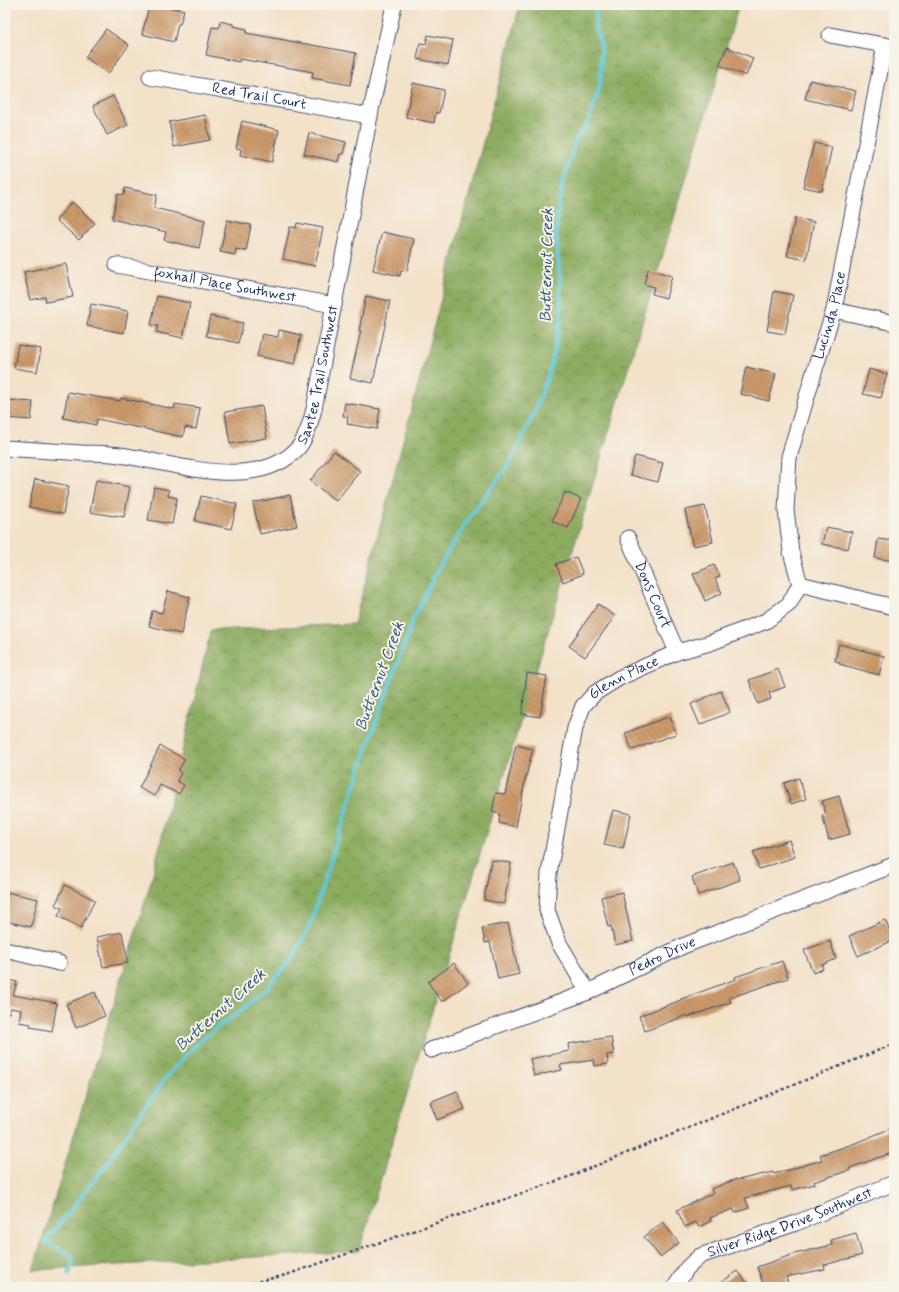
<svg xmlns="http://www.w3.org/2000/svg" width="899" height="1292" viewBox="0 0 899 1292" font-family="Mynerve,sans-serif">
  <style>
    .forest { fill: url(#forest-crowns); stroke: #546e5f }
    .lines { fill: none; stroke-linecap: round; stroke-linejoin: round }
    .stream { stroke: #5fc9d9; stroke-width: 4 }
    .building { fill: url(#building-back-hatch) }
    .minor-casing { stroke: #3b4a6e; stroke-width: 17 }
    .path { stroke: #3b4a6e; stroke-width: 2.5; stroke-dasharray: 3 3; stroke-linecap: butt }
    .minor { stroke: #fff; stroke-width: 15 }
    .labels { text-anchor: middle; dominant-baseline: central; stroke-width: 4; stroke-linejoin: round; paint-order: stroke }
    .street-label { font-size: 15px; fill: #1b2f5e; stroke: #f7f3e8 }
    .water-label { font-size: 16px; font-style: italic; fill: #2c567d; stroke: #f7f3e8 }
  </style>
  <defs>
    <pattern id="forest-crowns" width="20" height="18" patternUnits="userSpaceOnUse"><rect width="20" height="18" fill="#8cac60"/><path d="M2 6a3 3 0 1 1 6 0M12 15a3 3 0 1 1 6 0" fill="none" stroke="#728c52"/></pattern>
    <pattern id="building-back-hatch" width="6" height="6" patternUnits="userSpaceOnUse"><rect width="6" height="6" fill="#cc9a6a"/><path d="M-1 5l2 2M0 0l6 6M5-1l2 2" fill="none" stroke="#a57e5a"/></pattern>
  </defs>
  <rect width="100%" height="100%" fill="#f7f3e8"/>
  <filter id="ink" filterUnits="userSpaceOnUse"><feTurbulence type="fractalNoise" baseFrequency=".025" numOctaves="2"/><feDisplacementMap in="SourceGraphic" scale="8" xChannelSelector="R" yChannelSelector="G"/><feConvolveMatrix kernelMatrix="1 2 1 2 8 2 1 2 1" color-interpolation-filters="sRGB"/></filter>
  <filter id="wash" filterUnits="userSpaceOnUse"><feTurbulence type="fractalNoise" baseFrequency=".012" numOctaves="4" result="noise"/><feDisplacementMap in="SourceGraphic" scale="16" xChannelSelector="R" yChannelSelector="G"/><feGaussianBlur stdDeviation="0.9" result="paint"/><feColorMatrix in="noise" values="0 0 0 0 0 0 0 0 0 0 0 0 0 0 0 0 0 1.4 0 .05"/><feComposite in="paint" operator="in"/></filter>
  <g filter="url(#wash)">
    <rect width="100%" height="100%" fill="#f3e1c8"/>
    <polygon class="forest" points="520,5 739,5 359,1251 33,1270 152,878 211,630 354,624"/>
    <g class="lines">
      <polyline class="stream" points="69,1274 74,1258 45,1241 58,1226 107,1164 163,1081 189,1052 205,1037 220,1025 237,1014 267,988 293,958 311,922 329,865 368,745 413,620 439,566 471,515 507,467 517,449 534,413 548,376 553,357 561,318 560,278 556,238 557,217 560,198 564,179 576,140 587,124 594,106 600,86 601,66 601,46 595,27 596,5"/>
    </g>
    <g id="blocks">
      <g class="building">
        <polygon points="156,5 184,10 180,24 178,24 174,42 142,34 149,6 156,7"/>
        <polygon points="220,21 233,24 233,26 247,29 246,33 356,53 350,85 312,78 313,72 240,59 239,62 206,55 212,27 219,28"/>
        <polygon points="106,29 129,45 108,74 85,57"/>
        <polygon points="428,35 453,40 448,65 417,59 420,43 426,44"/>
        <polygon points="727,47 753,58 746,76 719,65"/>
        <polygon points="810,80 856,91 851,110 805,99"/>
        <polygon points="413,83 444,90 439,113 436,112 434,123 406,117"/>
        <polygon points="113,96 128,125 107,135 93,106"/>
        <polygon points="205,115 210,140 174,147 169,122"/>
        <polygon points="242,121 279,130 272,162 240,155 241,149 236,148"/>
        <polygon points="309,133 346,142 343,154 340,154 338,162 304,154"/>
        <polygon points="814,143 832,147 822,191 803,187"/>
        <polygon points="125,188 157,195 154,208 205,220 199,248 164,240 166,232 112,219 118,194 124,195"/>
        <polygon points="72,202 95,223 79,240 56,220"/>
        <polygon points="795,218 814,222 806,260 787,256"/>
        <polygon points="227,220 251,225 246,251 236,249 235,255 220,252"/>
        <polygon points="297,223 323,228 315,266 283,259 290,227 296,228"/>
        <polygon points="382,232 414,239 407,271 401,270 400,276 373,270"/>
        <polygon points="66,264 73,297 46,302 45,297 30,300 24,272"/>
        <polygon points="648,269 672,276 666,298 652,294 654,287 644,284"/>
        <polygon points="774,291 793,295 785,334 767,331"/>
        <polygon points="157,296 190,303 183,338 156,332 158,326 151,325"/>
        <polygon points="366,296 390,301 373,383 350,378 361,331 359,331"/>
        <polygon points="91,304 128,311 124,333 87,326"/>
        <polygon points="210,316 243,323 238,343 206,336"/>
        <polygon points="279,330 301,335 295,364 257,356 262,334 278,337"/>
        <polygon points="18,345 41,349 37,372 14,368"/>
        <polygon points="746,367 776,374 769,401 740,394"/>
        <polygon points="869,369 887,374 881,398 863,394"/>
        <polygon points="68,392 120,401 121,398 174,409 175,404 200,408 196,429 185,427 183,437 97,419 96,425 63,418"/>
        <polygon points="5,400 33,402 31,420 5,418"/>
        <polygon points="345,403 380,409 377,429 347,424 348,417 343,416"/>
        <polygon points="262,406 267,438 230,444 225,412"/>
        <polygon points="334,451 360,471 336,501 310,481"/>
        <polygon points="635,456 663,463 658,482 630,475"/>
        <polygon points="35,479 69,486 63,514 29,507"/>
        <polygon points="96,480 130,487 124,517 115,515 114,516 90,512"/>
        <polygon points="154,487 169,490 168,496 177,498 172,524 148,520"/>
        <polygon points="565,492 581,499 568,528 552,521"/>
        <polygon points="290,495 297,526 260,534 253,503"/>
        <polygon points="201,496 237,504 231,529 195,521"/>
        <polygon points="705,506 713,542 693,546 685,510"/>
        <polygon points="826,527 852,532 848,549 822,544"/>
        <polygon points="878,539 894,541 894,561 875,558"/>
        <polygon points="576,557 583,574 563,582 556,564"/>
        <polygon points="714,565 720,576 715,579 722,593 705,601 693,574"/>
        <polygon points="168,591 190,597 181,634 149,626 152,611 162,613"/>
        <polygon points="598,604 615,616 585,657 569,646"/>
        <polygon points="839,644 884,656 879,675 839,664 840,662 835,661"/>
        <polygon points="778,669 785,687 769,693 771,699 758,704 749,680"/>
        <polygon points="527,673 547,676 540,717 522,714"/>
        <polygon points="721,691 730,712 700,725 691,704"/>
        <polygon points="670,716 676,734 632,750 625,733"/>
        <polygon points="516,745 533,749 525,780 516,827 499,823 500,814 492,812 496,793 505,794"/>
        <polygon points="160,746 185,759 178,771 181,773 177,781 184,785 179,794 160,785 155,796 139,788"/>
        <polygon points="799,778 806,799 791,804 784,783"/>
        <polygon points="839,796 850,834 829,840 822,815 826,814 822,801"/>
        <polygon points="613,810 631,814 623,849 604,845"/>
        <polygon points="789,840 795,857 759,869 753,852"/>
        <polygon points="491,860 511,863 504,904 484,900"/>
        <polygon points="733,862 740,880 698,895 692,877"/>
        <polygon points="65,885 95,900 81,928 58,916 62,908 55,905"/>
        <polygon points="6,892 38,899 31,927 5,921 5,898"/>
        <polygon points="622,892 633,941 615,945 611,926 608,927 601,897"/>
        <polygon points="885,920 894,940 858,956 849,936"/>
        <polygon points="508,923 519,974 498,979 490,942 485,943 482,928"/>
        <polygon points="122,932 128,963 103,967 97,937"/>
        <polygon points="830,941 836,959 822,965 823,969 813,973 804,950"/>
        <polygon points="782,961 788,978 729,998 731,1002 688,1017 687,1015 645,1031 639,1016 681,1000 681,999 736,979 735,977"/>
        <polygon points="454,963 468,983 442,1002 428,982"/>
        <polygon points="5,979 17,982 13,995 57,1003 52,1031 30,1027 31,1024 19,1022 21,1010 11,1008 9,1013 5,1013"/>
        <polygon points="95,992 105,1016 76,1028 66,1004"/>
        <polygon points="611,1037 614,1054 607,1055 608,1064 595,1066 594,1060 560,1065 562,1070 534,1076 530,1059 569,1051 568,1044"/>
        <polygon points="457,1091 465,1109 437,1120 430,1102"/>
        <polygon points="894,1127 894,1152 850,1168 850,1170 814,1182 815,1184 792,1190 791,1186 745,1198 749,1208 735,1213 733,1209 710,1218 711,1221 699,1227 696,1222 685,1227 677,1210 713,1193 711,1189 737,1179 738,1180 773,1172 774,1174 822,1160 820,1155 853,1144"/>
        <polygon points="663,1222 679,1243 660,1257 644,1237"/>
        <polygon points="856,1233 862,1255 824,1265 825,1269 786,1277 788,1284 780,1287 764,1287 757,1267 794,1254 832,1245 831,1240"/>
        <polygon points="738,1271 750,1287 714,1287"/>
      </g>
    </g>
  </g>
  <g filter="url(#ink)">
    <use href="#blocks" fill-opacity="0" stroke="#3b4a6e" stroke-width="1"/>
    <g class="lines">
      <g class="minor-casing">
        <g id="minor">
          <polyline points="830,35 894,47"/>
          <path id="s1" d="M150,77L370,116"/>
          <path id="s2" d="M117,265L334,305"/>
          <polyline points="834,310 894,323"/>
          <path id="s3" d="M5,448C30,450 56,451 81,453C94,453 107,453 120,455C172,462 256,494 298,448C306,439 311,421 314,409L371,110L394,5"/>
          <path id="s4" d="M628,538L677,652"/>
          <path id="s5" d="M800,584L791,552L786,510L789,457L815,369L834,310L885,45"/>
          <polyline points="800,584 894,607"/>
          <polyline points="5,950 59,963"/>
          <path id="s6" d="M588,992L559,943L547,910L549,873L575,728L583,706L595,693L619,678L677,652L710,643L766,621L789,604L800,584"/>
          <path id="s7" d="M431,1050L588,992L683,946L894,865"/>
          <path id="s8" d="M675,1287L687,1268L700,1256L796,1223L894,1183"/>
        </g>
      </g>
      <polyline class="path" points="235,1287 286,1275 563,1179 894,1044"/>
      <use href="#minor" class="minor"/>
    </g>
  </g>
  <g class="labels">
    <g class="street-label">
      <text stroke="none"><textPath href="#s1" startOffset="111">Red Trail Court</textPath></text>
      <text stroke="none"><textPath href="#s2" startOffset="110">foxhall Place Southwest</textPath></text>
      <text stroke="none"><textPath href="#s5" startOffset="276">Lucinda Place</textPath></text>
      <text stroke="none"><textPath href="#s3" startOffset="378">Santee Trail Southwest</textPath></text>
      <text stroke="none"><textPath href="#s4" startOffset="62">Dons Court</textPath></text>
      <text stroke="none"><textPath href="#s6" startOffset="350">Glenn Place</textPath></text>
      <text stroke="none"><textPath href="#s7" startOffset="250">Pedro Drive</textPath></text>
      <text stroke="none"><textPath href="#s8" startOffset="136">Silver Ridge Drive Southwest</textPath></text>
    </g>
    <g class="water-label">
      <text transform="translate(547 265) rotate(-89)">Butternut Creek</text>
      <text transform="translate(380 676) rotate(-70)">Butternut Creek</text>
      <text transform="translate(221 1010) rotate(-42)">Butternut Creek</text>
    </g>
  </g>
  <rect width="899" height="1292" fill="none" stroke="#f7f3e8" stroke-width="20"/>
</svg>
